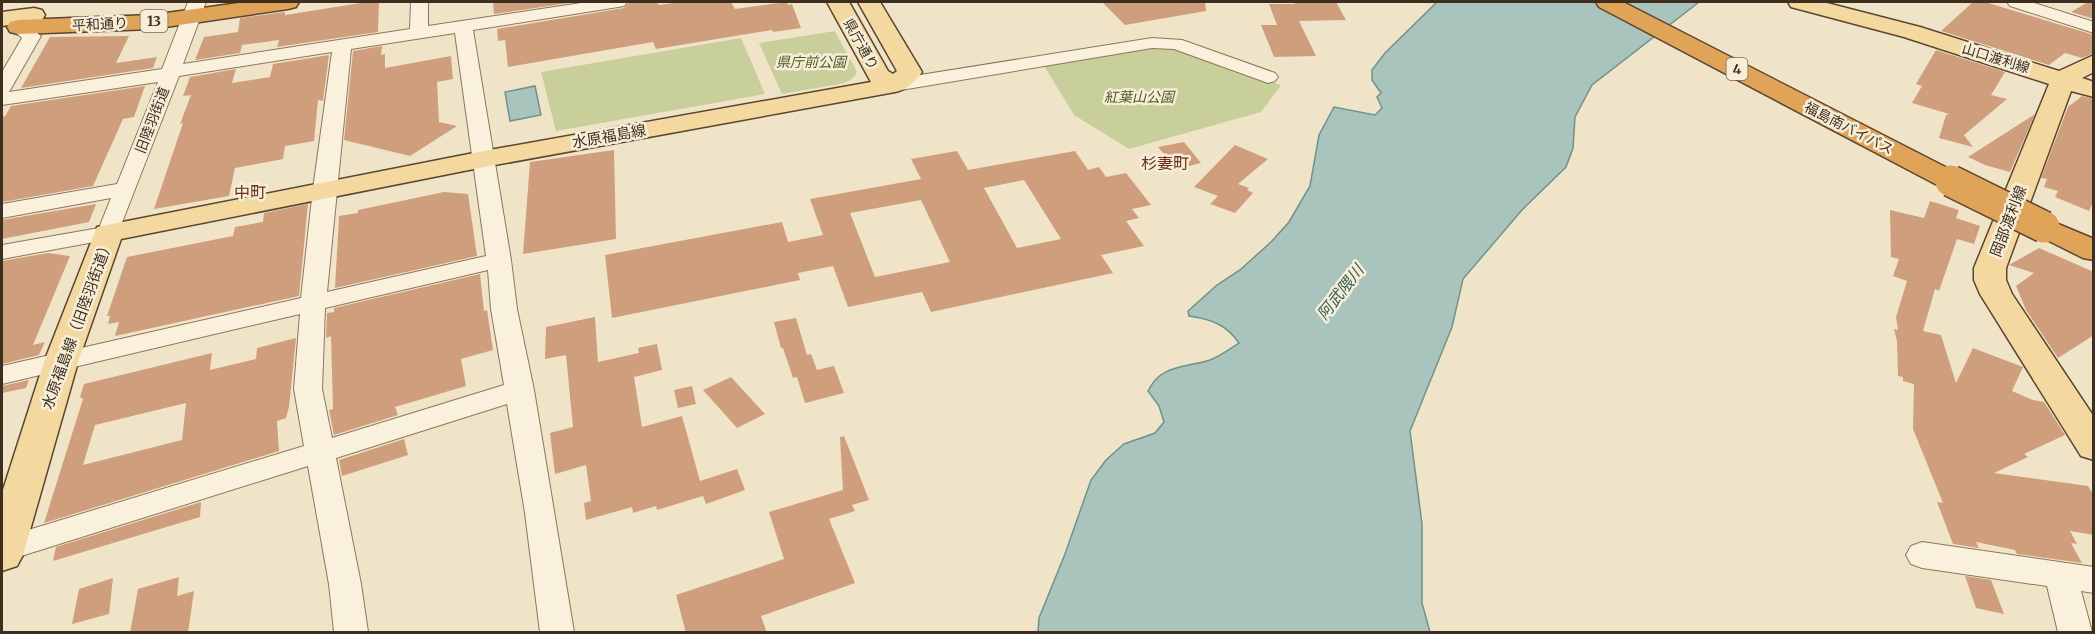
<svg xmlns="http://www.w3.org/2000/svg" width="2095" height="634" viewBox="0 0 2095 634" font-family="Merriweather,'Noto Sans JP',serif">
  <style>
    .green { fill: #c9cf9b }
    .water { fill: #a9c4bc; stroke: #6f938a; stroke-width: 1.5 }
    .building { fill: #cf9f7d; fill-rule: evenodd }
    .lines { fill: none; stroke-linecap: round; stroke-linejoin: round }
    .minor-casing { stroke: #8d765c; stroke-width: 2 }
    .major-casing { stroke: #5b4430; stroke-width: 3 }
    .highway-casing { stroke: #5b4430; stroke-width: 3 }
    .minor { fill: #faf1dc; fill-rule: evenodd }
    .major { fill: #f3d9a0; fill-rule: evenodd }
    .highway { fill: #e0a458; fill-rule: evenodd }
    .highway-bridge-casing { stroke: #5b4430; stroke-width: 34; stroke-linecap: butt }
    .highway-bridge { stroke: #e0a458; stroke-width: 31 }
    .labels { text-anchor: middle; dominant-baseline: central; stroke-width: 5; stroke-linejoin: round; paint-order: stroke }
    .shield { fill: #f7eed8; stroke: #756857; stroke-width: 1.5 }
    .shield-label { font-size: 14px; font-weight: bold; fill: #3d2e20 }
    .far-street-label { font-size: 14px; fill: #3d2e20; stroke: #f7eed8 }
    .far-park-label { font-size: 14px; font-style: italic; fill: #4d5a26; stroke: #f7eed8 }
    .street-label { font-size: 15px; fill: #3d2e20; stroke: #f7eed8 }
    .neighbourhood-label { font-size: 16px; fill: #6b2e1e; stroke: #f7eed8 }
    .water-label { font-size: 16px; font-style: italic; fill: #2f5d5a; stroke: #f7eed8 }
  </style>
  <rect width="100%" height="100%" fill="#f0e4c8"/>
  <g class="green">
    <polygon points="835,31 857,72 853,78 845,83 782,94 759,43"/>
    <polygon points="741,38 765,94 556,131 541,72"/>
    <polygon points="1152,47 1173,48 1281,85 1261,112 1129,149 1074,115 1043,64"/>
  </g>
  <g class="water">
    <path d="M1437,2H1699L1592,85L1575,117L1573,148L1566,167L1522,210L1463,279L1452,327L1410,431L1422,524V603L1430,632H1038L1039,618L1065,554L1091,480L1106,460L1124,444L1155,433L1164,422L1159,406L1148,391C1161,364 1185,368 1210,360C1220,356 1230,349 1239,343C1226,324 1210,319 1189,316L1188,311L1217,285L1240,270L1272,241L1289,222L1310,186L1319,135L1334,107L1375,115L1382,108L1377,97L1381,93L1372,80V70L1385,53Z"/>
    <polygon points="535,86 541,115 510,121 505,92"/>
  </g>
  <g class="building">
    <polygon points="367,2 379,2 378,32 277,47 279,40 242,45 240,53 195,60 204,37 238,32 240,18 285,12 285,15"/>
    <polygon points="493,2 576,2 494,14"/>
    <polygon points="629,2 657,2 659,5 680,2 731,2 735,9 787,2 788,5 792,4 801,28 773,32 772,30 656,49 653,42 508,67 505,40 498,41 497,29 624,8"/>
    <polygon points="1102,2 1205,2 1206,11 1125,25"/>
    <polygon points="1294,2 1336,2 1346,20 1299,21 1316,56 1274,57 1261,25 1277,25 1269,4 1295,4"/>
    <polygon points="1973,2 1985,2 2094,35 2094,53 2082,58 2065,53 2049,65 1941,31"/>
    <polygon points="2088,2 2094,2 2094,19 2071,12"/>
    <polygon points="129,36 116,63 157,57 153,68 21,88 50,37"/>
    <polygon points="382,46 381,55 385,54 385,68 451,56 453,79 437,82 439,122 457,126 410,156 344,140 353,51"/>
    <polygon points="1936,50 2005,72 1991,95 2007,99 1964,135 1973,147 1939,138 1946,115 1949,114 1912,103 1922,86 1916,84"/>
    <polygon points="329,55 323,101 318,100 314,141 285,146 283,159 235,168 229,196 154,209 183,123 180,124 191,95 183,96 190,77 236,69 232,83 270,77 273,64"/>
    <polygon points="145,86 134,117 123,119 93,186 2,202 2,117 5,116 11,106"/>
    <polygon points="2082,96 2094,99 2094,200 2089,211 2055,197 2058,191 2044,187 2047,179 2041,178 2068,107"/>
    <polygon points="2035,114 2010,172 1985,165 1968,157"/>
    <polygon points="1184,142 1201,163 1177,169 1158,147"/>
    <polygon points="1235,145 1268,159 1238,184 1249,188 1247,190 1253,193 1235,213 1210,204 1218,196 1194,187"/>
    <polygon points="614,150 616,239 523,254 530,162"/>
    <path d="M957,151L968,170L1075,151L1088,170L1099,167L1106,177L1126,173L1151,205L1132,209L1139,218L1126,221L1144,246L1101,255L1113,273L931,312L922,292L848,307L833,266L798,273L800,280L612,318L605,255L782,222L788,242L823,235L810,199L921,179L911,159ZM1024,180L1061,239L1017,248L984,188ZM921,200L950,262L875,277L850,213Z"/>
    <polygon points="444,192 468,194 477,256 335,288 339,216 358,213 358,210"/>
    <polygon points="1930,201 1959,210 1956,218 1980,226 1974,244 1957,239 1939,291 1935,289 1923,331 1941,335 1956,383 1973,348 2023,367 2012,391 2033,400 2044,402 2065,435 2024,454 2028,457 1994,473 2088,486 2094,496 2094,535 2070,531 2077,544 2071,543 2082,563 2017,554 2015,550 1976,542 1979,548 1953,544 1937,502 1943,503 1913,429 1914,384 1903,381 1903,377 1898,376 1897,341 1894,329 1898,330 1896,317 1907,281 1893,276 1899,259 1891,257 1890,210 1924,218"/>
    <polygon points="96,204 89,222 2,239 2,220"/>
    <polygon points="308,204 299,296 115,336 119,322 108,324 110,316 107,316 127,257 233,236 235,227 263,222 264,213"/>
    <polygon points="2039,248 2094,272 2094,335 2058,358 2026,310 2016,286 2034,273 2009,265"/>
    <polygon points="48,253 70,256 33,345 45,342 39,355 2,364 2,261"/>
    <polygon points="480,274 484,311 487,310 493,350 461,359 466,386 395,407 398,415 334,435 329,410 333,409 331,336 326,338 327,313 334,312 334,308"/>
    <polygon points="595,317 598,362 639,353 638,348 657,344 662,370 634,377 642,427 682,416 700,481 737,469 745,490 706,504 703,496 657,510 656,506 633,513 632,507 586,520 584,503 591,501 586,465 555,474 550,433 573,427 566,355 545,359 546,327"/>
    <polygon points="796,318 807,355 811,354 817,370 834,366 844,393 805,403 797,377 793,378 783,348 781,348 774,322"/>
    <path d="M296,338L289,407L286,418L277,421L279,451L44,523L83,399L80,397L84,384L212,353L210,370L256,359L257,348ZM186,403L182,440L83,465L95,425Z"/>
    <polygon points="731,377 765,414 737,428 703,390"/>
    <polygon points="29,380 26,388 2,393 2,386"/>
    <polygon points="692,386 696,404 678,408 674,390"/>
    <polygon points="844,436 869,500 852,505 855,511 829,519 855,583 761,616 767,633 686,633 676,595 784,559 769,512 843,490 840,437"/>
    <polygon points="404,439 408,455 342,476 339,460"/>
    <polygon points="201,502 200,517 53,561 56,547"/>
    <polygon points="1965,576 1991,580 2004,614 1976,608"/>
    <polygon points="179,577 177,596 194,591 188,633 130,633 138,589"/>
    <polygon points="113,578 109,614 72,624 79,589"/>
  </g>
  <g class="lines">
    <g class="minor-casing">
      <g id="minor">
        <path d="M188,2H206L183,64L410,29L411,2H428V26L588,2H627L624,6L618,7L473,30L511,260L517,309L534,390L574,632H540L525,513L507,404L336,458L361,584L368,632H334L329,584L308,466L2,562V538L304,446L294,389L300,314L2,384V366L301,298L313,189L332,52L179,76L116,238L2,259V245L99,228L111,198L2,218V204L117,184L158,82L2,105V72L22,38L9,27L12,23H24L41,36L9,92L162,69ZM455,33L486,256L327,292L351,49ZM488,270L491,309L504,385L332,438L322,389L325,308Z"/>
        <polygon points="2007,2 2031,2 2094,22 2094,33 2010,6"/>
        <polygon points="1152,38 1182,40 1275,73 1278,77 1275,81 1268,83 1174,49 1152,48 895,91 888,89 885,85 888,81 895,79"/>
        <polygon points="1922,542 2094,567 2094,593 2081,591 2092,632 2058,632 2047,586 1922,568 1911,564 1906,555 1911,546"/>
      </g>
    </g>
    <g class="major-casing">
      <g id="major">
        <path d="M827,2H849L888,71L893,74L897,71L858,2H880L922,72C915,82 906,90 895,92L484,167L121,239L78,362L23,555L17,566L2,571V493L44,362L97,227L484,151L871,82Z"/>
        <polygon points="1788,2 1823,2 1920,27 2059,71 2094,55 2094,72 2082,78 2094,82 2094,97 2071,91 2006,268 2006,280 2012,294 2094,417 2094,460 2081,456 1980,294 1974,280 1974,268 2049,84 1904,37 1791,7"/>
        <polygon points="34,8 42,10 45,15 42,20 2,26 2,12"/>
      </g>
    </g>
    <g class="highway-casing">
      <g id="highway">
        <polygon points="246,2 299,2 296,7 288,9 152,29 18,34 10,32 7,27 10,22 18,20 152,15"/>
        <polygon points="1596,2 1623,2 1961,175 1965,181 1961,187 1951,189 1941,187 1599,7"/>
        <polygon points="2044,218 2094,239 2094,260 2083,258 2033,233 2029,227 2033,221"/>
      </g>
    </g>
    <use href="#minor" class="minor"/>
    <use href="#major" class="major"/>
    <use href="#highway" class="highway"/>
    <g class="highway-bridge-casing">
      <polyline id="highway-bridge" points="1951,181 2044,227"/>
    </g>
    <use href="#highway-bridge" class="highway-bridge"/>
  </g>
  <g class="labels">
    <g class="shield">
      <rect x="140.5" y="10" width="27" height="22" rx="4.5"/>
      <rect x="1726.5" y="58" width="21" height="22" rx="4.5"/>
    </g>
    <g class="shield-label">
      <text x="154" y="21">13</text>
      <text x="1737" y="69">4</text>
    </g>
    <g class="far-street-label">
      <text transform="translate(100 24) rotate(-3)">平和通り</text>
      <text transform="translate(861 44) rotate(61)">県庁通り</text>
      <text transform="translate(1996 58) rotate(17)">山口渡利線</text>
      <text transform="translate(152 120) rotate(-69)">旧陸羽街道</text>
      <text transform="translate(1849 128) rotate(27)">福島南バイパス</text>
    </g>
    <g class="far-park-label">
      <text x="811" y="62">県庁前公園</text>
      <text x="1139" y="97">紅葉山公園</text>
    </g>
    <g class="street-label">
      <text transform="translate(609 136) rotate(-10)">水原福島線</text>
      <text transform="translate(2008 221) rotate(-69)">岡部渡利線</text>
      <text transform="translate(77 324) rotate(-70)">水原福島線（旧陸羽街道）</text>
    </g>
    <g class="neighbourhood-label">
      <text x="1165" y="163">杉妻町</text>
      <text x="250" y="192">中町</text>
    </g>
    <g class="water-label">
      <text transform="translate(1340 292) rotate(-52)">阿武隈川</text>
    </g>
  </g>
  <rect width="2095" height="634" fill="none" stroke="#3d2e20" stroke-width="6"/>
</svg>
